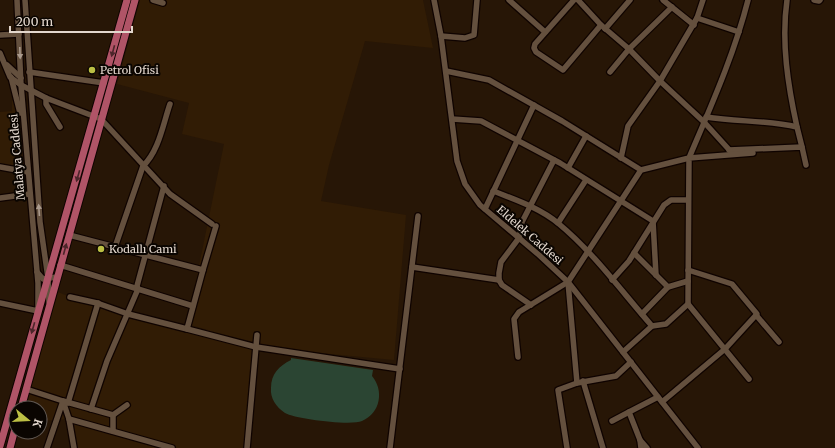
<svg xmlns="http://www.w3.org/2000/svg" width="835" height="448" viewBox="0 0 835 448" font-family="Merriweather,serif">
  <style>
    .built { fill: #311c05 }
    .green { fill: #2b4533 }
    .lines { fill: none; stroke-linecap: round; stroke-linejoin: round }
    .minor-casing { stroke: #0f0300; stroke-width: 8 }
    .major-casing { stroke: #0f0300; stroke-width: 9 }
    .minor { stroke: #64503e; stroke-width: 5.5 }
    .major { stroke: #b05467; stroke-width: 7 }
    .oneway { fill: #4c252a }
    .oneway2 { fill: #aa9a8d }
    .poi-dot { fill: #bcbf44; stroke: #0a0501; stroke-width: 1.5 }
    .labels { text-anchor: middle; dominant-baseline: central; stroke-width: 4; stroke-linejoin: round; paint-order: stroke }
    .poi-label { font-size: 11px; fill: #e3d7cd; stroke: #0a0501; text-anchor: start }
    .street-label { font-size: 11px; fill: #e3d7cd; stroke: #0a0501 }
  </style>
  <rect width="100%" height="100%" fill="#271606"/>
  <g class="built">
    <polygon points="140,0 423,0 433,48 365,41 329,165 321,201 406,215 394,360 256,347 247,448 75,448 69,419 40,421 40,408 24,408 58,292 70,297 187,329 208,330 187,324 224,144 182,134 189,103 117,84"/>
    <polygon points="12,99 17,111 22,167 0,164 0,112 12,111"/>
  </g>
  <path class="green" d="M291,358L373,370L372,376C384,390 381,413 362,421C351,426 295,419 285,413C276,407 270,398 271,388C271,374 279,366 291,360Z"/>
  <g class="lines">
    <g class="minor-casing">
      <g id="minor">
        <polyline points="25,0 40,222 48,278 49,302"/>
        <polyline points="153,0 163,3"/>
        <polyline points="434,0 441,36 457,161 465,184 480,205 539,255 568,282 698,448"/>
        <polyline points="509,0 545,32"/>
        <polyline points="574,0 535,44 534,48 536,52 563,70 601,25"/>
        <polyline points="578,0 601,25 629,49 660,81 697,18 739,32"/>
        <polyline points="663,0 694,25"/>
        <path d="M787,0C781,42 788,86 797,127"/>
        <polyline points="814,0 819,1 820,0"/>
        <polyline points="697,18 703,0"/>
        <polyline points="605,29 630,0"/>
        <polyline points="0,35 19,34"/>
        <polyline points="441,36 465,38 474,35 477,0"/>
        <polyline points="0,53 10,77 21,85 46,98 101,119 170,194 212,224"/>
        <polyline points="7,65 21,78"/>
        <polyline points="446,71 489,80 562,121 641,170"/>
        <polyline points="29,72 104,83"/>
        <polyline points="610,72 629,49 672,7"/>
        <polyline points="11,77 20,113"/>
        <polyline points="46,98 46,104 60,127"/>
        <path d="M706,117C737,122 767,120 797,127L802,147"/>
        <polyline points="452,119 481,121 560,163 653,221 656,275"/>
        <polyline points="729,150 802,147 806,165"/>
        <polyline points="621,158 628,126 660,81 704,122 733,154"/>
        <polyline points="0,167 28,172"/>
        <polyline points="568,168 586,136"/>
        <path d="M493,191C516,200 540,208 559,224C594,253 622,292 652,326"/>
        <polyline points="0,198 30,194"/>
        <polyline points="485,209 534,105"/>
        <polyline points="558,223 586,180"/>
        <path d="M69,235L115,247L143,166C159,151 163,124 170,104"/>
        <polyline points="115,247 203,270 216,226"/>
        <polyline points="634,253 668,287"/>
        <polyline points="60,265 193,306"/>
        <polyline points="412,267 499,280"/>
        <polyline points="37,272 43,279 57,277"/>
        <polyline points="612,280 629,261 664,205 671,200 688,200"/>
        <polyline points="70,297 97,303 128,314 187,329 203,270"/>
        <polyline points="0,303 38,311 38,283 21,85 17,0"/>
        <polyline points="688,304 749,379"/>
        <polyline points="531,305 502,285 499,280 499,273 501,262 519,238 522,222 554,160"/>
        <polyline points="642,314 668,287 688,281"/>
        <polyline points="756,315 779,342"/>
        <polyline points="187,329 256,347 400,369"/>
        <polyline points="623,352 652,326 666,324 688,304 689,158 753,153"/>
        <polyline points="518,357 514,319 519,312 568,282"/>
        <path d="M631,362L616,376L577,383L568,282L641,170L689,158C711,106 734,55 748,0"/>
        <polyline points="583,381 603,448"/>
        <polyline points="26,389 63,401 69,419 74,448"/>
        <polyline points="662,402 725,349 757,314 732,284 688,270"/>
        <polyline points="68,403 98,303"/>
        <polyline points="91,409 107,361 138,289 137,286 164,186"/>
        <polyline points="69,419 172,448"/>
        <polyline points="612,421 629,412"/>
        <polyline points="113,431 113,415"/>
        <polyline points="640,440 647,448"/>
        <polyline points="47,448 63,401 113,415 127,405"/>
        <polyline points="247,448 257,335"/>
        <polyline points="390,448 418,216"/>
        <polyline points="567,448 558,390 577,383"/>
        <polyline points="641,448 640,440 629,412 658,397"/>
      </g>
    </g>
    <g class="major-casing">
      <g id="major">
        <polyline points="21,408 135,0"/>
        <polyline points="0,446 127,0"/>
        <polyline points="10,448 16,425"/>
      </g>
    </g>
    <use href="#minor" class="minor"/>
    <use href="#major" class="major"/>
  </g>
  <defs><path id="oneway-solid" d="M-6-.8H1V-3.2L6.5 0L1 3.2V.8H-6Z"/></defs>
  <g class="oneway">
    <use href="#oneway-solid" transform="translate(113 51) rotate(105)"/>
    <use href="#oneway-solid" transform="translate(78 176) rotate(106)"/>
    <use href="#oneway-solid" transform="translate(65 249) rotate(-75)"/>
    <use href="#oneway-solid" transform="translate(33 328) rotate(106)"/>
  </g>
  <g class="oneway2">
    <use href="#oneway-solid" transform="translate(20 53) rotate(88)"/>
    <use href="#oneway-solid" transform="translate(39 210) rotate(-94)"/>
  </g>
  <g class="poi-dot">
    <circle cx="92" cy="70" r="4"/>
    <circle cx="101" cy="249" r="4"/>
  </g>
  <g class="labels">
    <g class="poi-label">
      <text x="100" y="70">Petrol Ofisi</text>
      <text x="109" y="249">Kodallı Cami</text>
    </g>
    <g class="street-label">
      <text transform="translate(17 157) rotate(-95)">Malatya Caddesi</text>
      <text transform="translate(530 235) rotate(41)">Eldelek Caddesi</text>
    </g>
  </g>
  <g transform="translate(28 420) rotate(108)"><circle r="19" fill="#0a0501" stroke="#615953"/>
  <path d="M0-3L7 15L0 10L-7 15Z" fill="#bcbf44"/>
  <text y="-6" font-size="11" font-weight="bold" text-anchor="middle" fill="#e3d7cd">K</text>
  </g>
  <path d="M10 26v6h122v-6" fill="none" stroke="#e3d7cd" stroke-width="2"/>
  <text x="16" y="26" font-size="12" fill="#e3d7cd" stroke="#0a0501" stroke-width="3" paint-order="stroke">200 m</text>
</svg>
